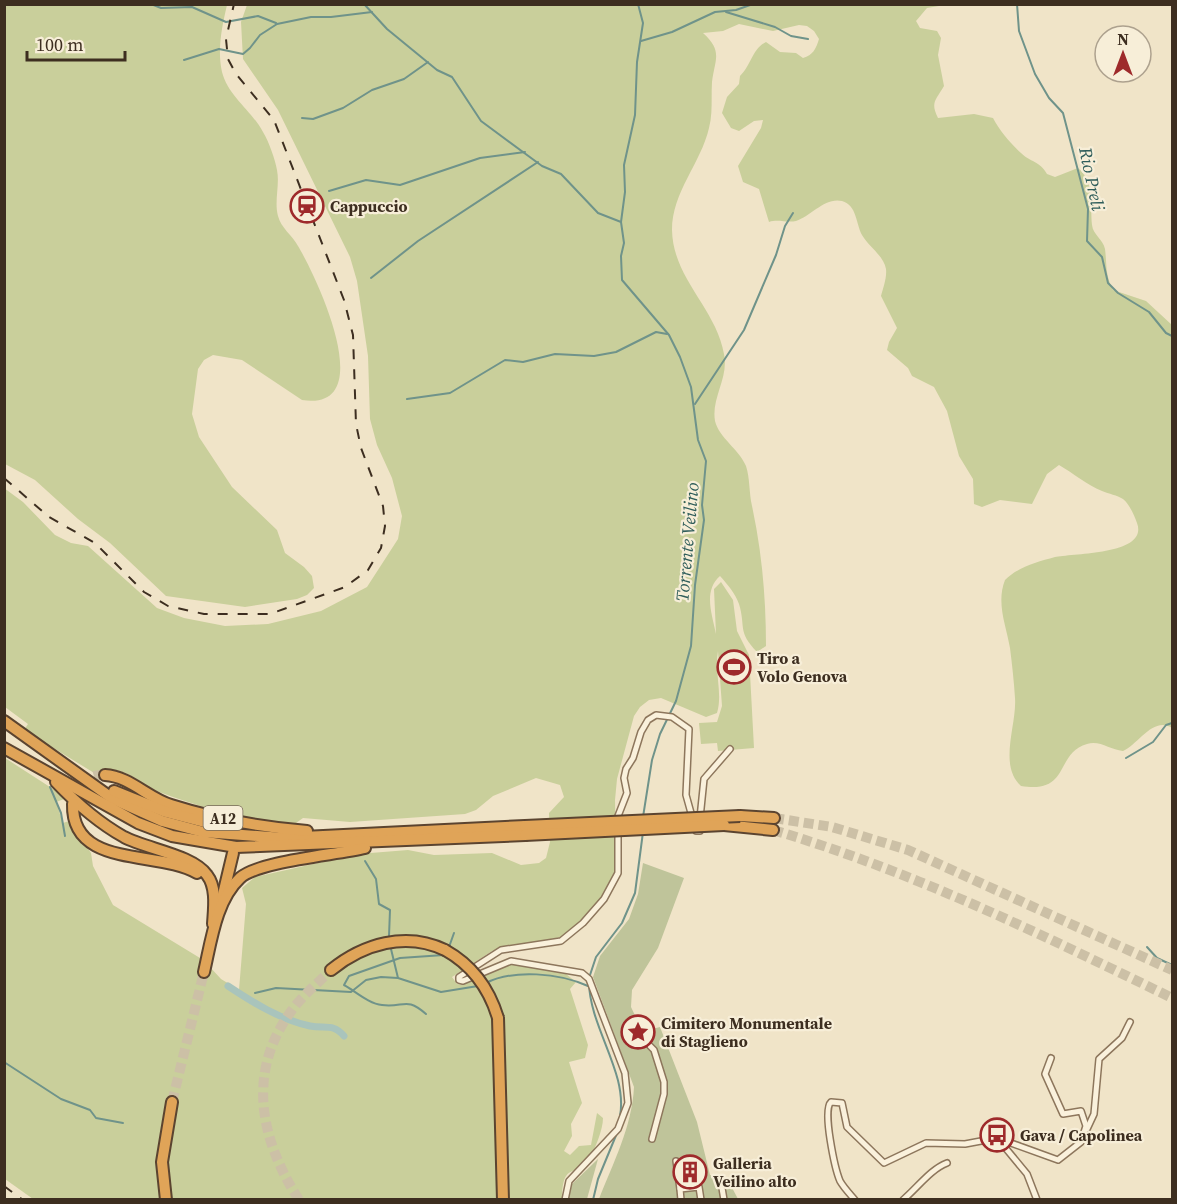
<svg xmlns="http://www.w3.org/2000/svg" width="1177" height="1204" viewBox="0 0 1177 1204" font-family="'Source Serif 4',serif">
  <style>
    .green { fill: #c9cf9b }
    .cemetery { fill: #bfc49a }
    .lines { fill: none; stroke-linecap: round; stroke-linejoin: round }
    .stream { stroke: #6f938a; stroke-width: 2 }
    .canal { stroke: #a9c4bc; stroke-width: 7 }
    .highway-tunnel { stroke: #ccc0a6; stroke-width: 10; stroke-dasharray: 10 5; stroke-linecap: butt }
    .street-casing { stroke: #8d765c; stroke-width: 8 }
    .highway-casing { stroke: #5b4430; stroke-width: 14 }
    .street { stroke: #faf1dc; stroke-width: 5 }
    .highway { stroke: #e0a458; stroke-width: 10 }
    .rail { stroke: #3d2e20; stroke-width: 2; stroke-dasharray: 10 10; stroke-linecap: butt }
    .highway-bridge-casing { stroke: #5b4430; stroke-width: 14; stroke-linecap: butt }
    .highway-bridge { stroke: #e0a458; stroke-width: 10 }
    .labels { text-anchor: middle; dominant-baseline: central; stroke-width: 4.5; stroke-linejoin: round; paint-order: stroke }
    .shield { fill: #f7eed8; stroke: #756857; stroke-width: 1.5 }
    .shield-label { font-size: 15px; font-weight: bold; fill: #3d2e20 }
    .poi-label { font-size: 16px; font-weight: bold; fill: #3d2e20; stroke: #f7eed8; text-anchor: start }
    .water-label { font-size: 18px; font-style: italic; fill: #2f5d5a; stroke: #f7eed8 }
  </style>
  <rect width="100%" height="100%" fill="#f0e4c8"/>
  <g class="green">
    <path d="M4,5H227C222,26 217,50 222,72C228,96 252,111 263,132C269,142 275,159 277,170C280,185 274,201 278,216C281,228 292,235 298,246C316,276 381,412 302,400L242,360L213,355L204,360L198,369L192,414L199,437L232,487L277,530L285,553L304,567L312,576L314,588L307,595L297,599L245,607L166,596L110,543L78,519L35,480L5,464Z"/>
    <path d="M247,5H945L927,8L916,21L920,28L937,31L941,38L938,55L944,86C936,100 930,102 938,118L974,114L993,118C1000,131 1010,143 1021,153C1030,162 1040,161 1047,174L1055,177L1078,168C1095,182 1090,205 1092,225C1093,235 1103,239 1105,249C1107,265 1105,275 1113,290L1146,301L1172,325V728C1153,716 1139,744 1123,751C1110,750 1100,740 1087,744C1054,754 1071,794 1021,786C998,765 1017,725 1015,698C1014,682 1012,664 1010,648C1006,625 996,603 1005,580C1018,567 1037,562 1055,557C1072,553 1149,555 1137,523C1134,515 1130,505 1123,499C1117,495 1109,494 1102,491C1087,485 1073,473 1059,465L1047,474L1032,504L1000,500L982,507L974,504L973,479L959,456L947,411L934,387L912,376L908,368L887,350L889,342L897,328L881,296C883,288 887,278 886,269C884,256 869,247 862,235C856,224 857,205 842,201C825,197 811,216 796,221C787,223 778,219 769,222L759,189L743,182L738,166L761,128L763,120L754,121L739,131L731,128L722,113L727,97L739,84L740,76C751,66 752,49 766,42L780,52L796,53L803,58C813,55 816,49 819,39L814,31L807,26L799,25L773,31L739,24L723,31L703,33C723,51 715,59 712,82C711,97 713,113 709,128C701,163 672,192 672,230C673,279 716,308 724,354C729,378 711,398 715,421C719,438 739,449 746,466C750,478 749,493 752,506C762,552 766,599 766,646L757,652C737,631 746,627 739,604C735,593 728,585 720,576C703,591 712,614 716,634L714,589L721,582L733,600L737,631L749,655L754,748L718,751L717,743L701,744L699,723L717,722L722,706L718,651C714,672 723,693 717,713L706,717L661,698L649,700L640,707L634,716L617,779L615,800L616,869L600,899L578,923L561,937L492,951L452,977L457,984L463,985L485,973L509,964L566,974L576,982L570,989L588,1045L585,1058L569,1062L582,1103L571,1124L572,1136L564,1151L570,1155L579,1146L591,1145L597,1113L603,1118C603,1130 595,1149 589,1159C575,1179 563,1160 562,1199H171L168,1160L178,1098L171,1095L166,1098L156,1159L160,1199H33L5,1179V758L67,798L56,802L63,823L69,821L91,853L93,866L113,905L200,958L198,972L207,974L209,966L221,979L239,990L246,904L242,888L255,877L358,854L408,850L434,855L492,853L521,865L539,863L546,858L550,842L549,813L564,797L560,785L536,778L493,796L476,810L465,814L350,822L303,818L296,823C252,823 203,808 162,793C138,784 132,769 103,769L104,779L24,730L28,724L5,707L4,488L23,502L55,535L71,543L88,546L157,608L184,618L225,626L268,624L321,611L367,587L398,539L402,516L392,478L377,445L370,419L368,356L357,281L350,257L278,110L243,59L241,22Z"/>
  </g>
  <g class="cemetery">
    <path d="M643,863L684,878L658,948L632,990L631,1007L640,1026L648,1030L660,1027L697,1122L710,1175L729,1182L738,1199H599C613,1163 632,1127 634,1087L593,977L600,956L629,919L638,894Z"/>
    <polygon points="598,1159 587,1199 568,1200 572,1184"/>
  </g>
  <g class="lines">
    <g class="stream">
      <polyline points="151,4 161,8 192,7 226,22 258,16 276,23"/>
      <polyline points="364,4 387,29 437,70 452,77 481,121 542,166 561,174 598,213 621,222 624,243 621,256 622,280 669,335 680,357 691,387 698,440 706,461 702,505 704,520 695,585 691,646 676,701 660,734 652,760 643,817"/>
      <polyline points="1017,4 1019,31 1035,74 1049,98 1063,113 1088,209 1087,241 1102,257 1108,283 1118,293 1149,312 1166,333 1172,336"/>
      <polyline points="726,12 775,27 791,36 808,39"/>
      <polyline points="641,41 672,32 715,12 736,10 753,4"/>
      <polyline points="184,60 219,49 243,54 250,48 260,35 277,24 311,17 331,17 372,12"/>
      <polyline points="302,118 313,119 343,108 372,90 404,79 428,62"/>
      <polyline points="329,191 366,180 400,185 480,158 525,152"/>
      <polyline points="621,222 625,192 624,165 635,115 637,62 643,23 638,4"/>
      <polyline points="371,278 418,241 538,162"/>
      <polyline points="407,399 450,393 505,360 523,362 555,354 594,356 616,352 656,332 667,334"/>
      <polyline points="695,404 744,330 776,255 785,226 793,213"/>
      <polyline points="1126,758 1153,742 1166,725 1172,723"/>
      <polyline points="50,787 61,813 65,836"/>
      <polyline points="365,861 376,879 379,904 390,910 389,936"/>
      <polyline points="449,947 454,933"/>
      <polyline points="1147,947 1157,958 1172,965"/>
      <polyline points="391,949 398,978"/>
      <polyline points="589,978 596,957 622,923 635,893 643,832"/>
      <path d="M486,983C514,969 559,973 588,986"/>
      <path d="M589,983C590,1028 628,1073 620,1116"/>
      <polyline points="255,993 276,988 351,992 366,980 381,977 398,978 441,992 478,986"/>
      <path d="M426,1014C406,996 404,1008 382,1005C369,1004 355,991 344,985L349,976L400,958L444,955"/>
      <polyline points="4,1062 61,1099 90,1110 96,1118 123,1123"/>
      <polyline points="593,1200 598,1179 617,1133"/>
    </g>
    <path class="canal" d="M228,986C252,1002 281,1020 310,1026C325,1029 333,1023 344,1036"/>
    <g class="highway-tunnel">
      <path d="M74,797C79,782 90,774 105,775"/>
      <polyline points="774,818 832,827 908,850 1172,970"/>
      <path d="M773,830C912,871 1043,935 1172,998"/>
      <polyline points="172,1102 204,972"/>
      <path d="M299,1200C260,1139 246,1072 292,1010C303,995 318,983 331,970"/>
    </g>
    <g class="street-casing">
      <g id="street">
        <polyline points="700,818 704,779 730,749"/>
        <polyline points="650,1046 654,1050 664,1082 664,1094 652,1139"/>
        <polyline points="1087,1129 1094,1114 1099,1059 1122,1038 1130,1022"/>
        <polyline points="998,1139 1027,1174 1037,1200"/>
        <polyline points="676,1161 680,1189"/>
        <polyline points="721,1182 724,1200"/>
        <polyline points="565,1200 569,1181 618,1129 628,1103 625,1073 589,979 582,973 511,961 463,981 459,980 459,977 501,950 561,941 583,923 604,899 618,873 618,816 627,793 624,778 626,769 633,758 641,732 648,720 656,715 672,717 689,729 686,795 696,831 700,831 701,827"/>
        <polyline points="681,1200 680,1189 699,1187 701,1200"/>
        <path d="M855,1200C850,1194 844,1188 840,1181C835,1169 822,1110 831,1102L842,1103L847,1127L884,1163L926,1143L965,1144L997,1138L1058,1160L1081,1142L1086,1126L1081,1111L1063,1114L1045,1074L1051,1058"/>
        <path d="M903,1200C918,1187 931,1169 947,1163"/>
      </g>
    </g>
    <g class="highway-casing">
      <g id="highway">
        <polyline points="4,721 113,799 162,821 203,832 283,838 525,826"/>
        <polyline points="4,748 138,823 172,836 236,847 525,835"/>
        <path d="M105,775C129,776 148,798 171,805C215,819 261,827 307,831"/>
        <path d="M56,782C76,803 99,823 124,837C147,849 193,855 207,875C217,888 214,908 213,924"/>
        <polyline points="114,791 166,812 216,825"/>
        <path d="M73,804C71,869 159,850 197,873"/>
        <polyline points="740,816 774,818"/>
        <polyline points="724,825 773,830"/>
        <polyline points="222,899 233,853"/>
        <path d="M331,970C363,944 406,931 445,950"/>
        <path d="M204,972C211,942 216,900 240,878C259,861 336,855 365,848"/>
        <polyline points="498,1018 503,1200"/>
        <polyline points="166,1200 162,1162 172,1102"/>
      </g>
    </g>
    <use href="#street" class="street"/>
    <use href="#highway" class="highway"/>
    <g class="rail">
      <polyline points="4,478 49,517 95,543 144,592 168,606 204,614 270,614 345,587 368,570 381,548 385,526 383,506 361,448 356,424 353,335 344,300 274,120 236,74 228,59 226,39 234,4"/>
      <polyline points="4,1186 23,1200"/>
    </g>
    <g class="highway-bridge-casing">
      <g id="highway-bridge">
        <polyline points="525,826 740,816"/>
        <polyline points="525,835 724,825"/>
        <path d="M445,950C472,965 489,988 498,1018"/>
      </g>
    </g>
    <use href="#highway-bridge" class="highway-bridge"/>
  </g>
  <defs>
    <g id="station-ring" transform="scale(1.725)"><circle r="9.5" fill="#f7eed8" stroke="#9e2a2b" stroke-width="1.5"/><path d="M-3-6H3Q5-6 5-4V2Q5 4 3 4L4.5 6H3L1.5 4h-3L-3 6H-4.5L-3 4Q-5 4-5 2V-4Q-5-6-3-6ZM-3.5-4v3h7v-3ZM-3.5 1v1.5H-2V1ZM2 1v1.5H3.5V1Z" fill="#9e2a2b"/></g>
    <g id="stadium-ring" transform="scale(1.725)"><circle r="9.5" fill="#f7eed8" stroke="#9e2a2b" stroke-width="1.5"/><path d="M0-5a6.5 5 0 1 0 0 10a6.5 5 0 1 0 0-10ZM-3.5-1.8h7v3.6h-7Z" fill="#9e2a2b"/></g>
    <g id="sight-ring" transform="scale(1.725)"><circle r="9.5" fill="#f7eed8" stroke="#9e2a2b" stroke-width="1.5"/><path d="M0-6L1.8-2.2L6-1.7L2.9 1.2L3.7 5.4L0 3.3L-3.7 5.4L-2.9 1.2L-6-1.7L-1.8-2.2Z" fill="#9e2a2b"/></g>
    <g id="bus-ring" transform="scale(1.725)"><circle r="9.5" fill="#f7eed8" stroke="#9e2a2b" stroke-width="1.5"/><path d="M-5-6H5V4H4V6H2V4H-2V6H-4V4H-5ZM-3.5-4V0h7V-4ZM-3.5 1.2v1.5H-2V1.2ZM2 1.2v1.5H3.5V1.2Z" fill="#9e2a2b"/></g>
    <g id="building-ring" transform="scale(1.725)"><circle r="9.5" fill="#f7eed8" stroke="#9e2a2b" stroke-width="1.5"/><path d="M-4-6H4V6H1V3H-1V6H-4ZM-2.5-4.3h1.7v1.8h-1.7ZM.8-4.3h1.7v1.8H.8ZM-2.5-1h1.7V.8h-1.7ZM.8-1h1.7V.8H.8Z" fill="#9e2a2b"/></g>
  </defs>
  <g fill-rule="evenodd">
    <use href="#station-ring" x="307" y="206"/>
    <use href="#stadium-ring" x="734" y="667"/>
    <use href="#sight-ring" x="638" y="1032"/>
    <use href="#bus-ring" x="997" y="1135"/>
    <use href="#building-ring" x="690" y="1172"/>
  </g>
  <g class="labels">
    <rect class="shield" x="203.5" y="806" width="39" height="24" rx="4.5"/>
    <g class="shield-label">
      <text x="223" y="818">A12</text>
    </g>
    <g class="poi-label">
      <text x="330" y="206">Cappuccio</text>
      <text x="757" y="658">Tiro a<tspan x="757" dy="18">Volo Genova</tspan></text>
      <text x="661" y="1023">Cimitero Monumentale<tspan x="661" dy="18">di Staglieno</tspan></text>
      <text x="1020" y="1135">Gava / Capolinea</text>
      <text x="713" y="1163">Galleria<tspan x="713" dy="18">Veilino alto</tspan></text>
    </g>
    <g class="water-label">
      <text transform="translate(1092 179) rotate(78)">Rio Preli</text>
      <text transform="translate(687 542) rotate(-85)">Torrente Veilino</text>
    </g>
  </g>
  <rect width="1177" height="1204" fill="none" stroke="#3d2e20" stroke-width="12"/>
  <g transform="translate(1123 54)"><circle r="28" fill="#f7eed8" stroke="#ada18e" stroke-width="1.5"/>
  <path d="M0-4.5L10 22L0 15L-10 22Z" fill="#9e2a2b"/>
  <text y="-9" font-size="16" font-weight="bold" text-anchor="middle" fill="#3d2e20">N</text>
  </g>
  <path d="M27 51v9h98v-9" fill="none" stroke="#3d2e20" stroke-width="3"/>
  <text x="36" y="51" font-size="18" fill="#3d2e20" stroke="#f7eed8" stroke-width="4.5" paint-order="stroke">100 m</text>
</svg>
